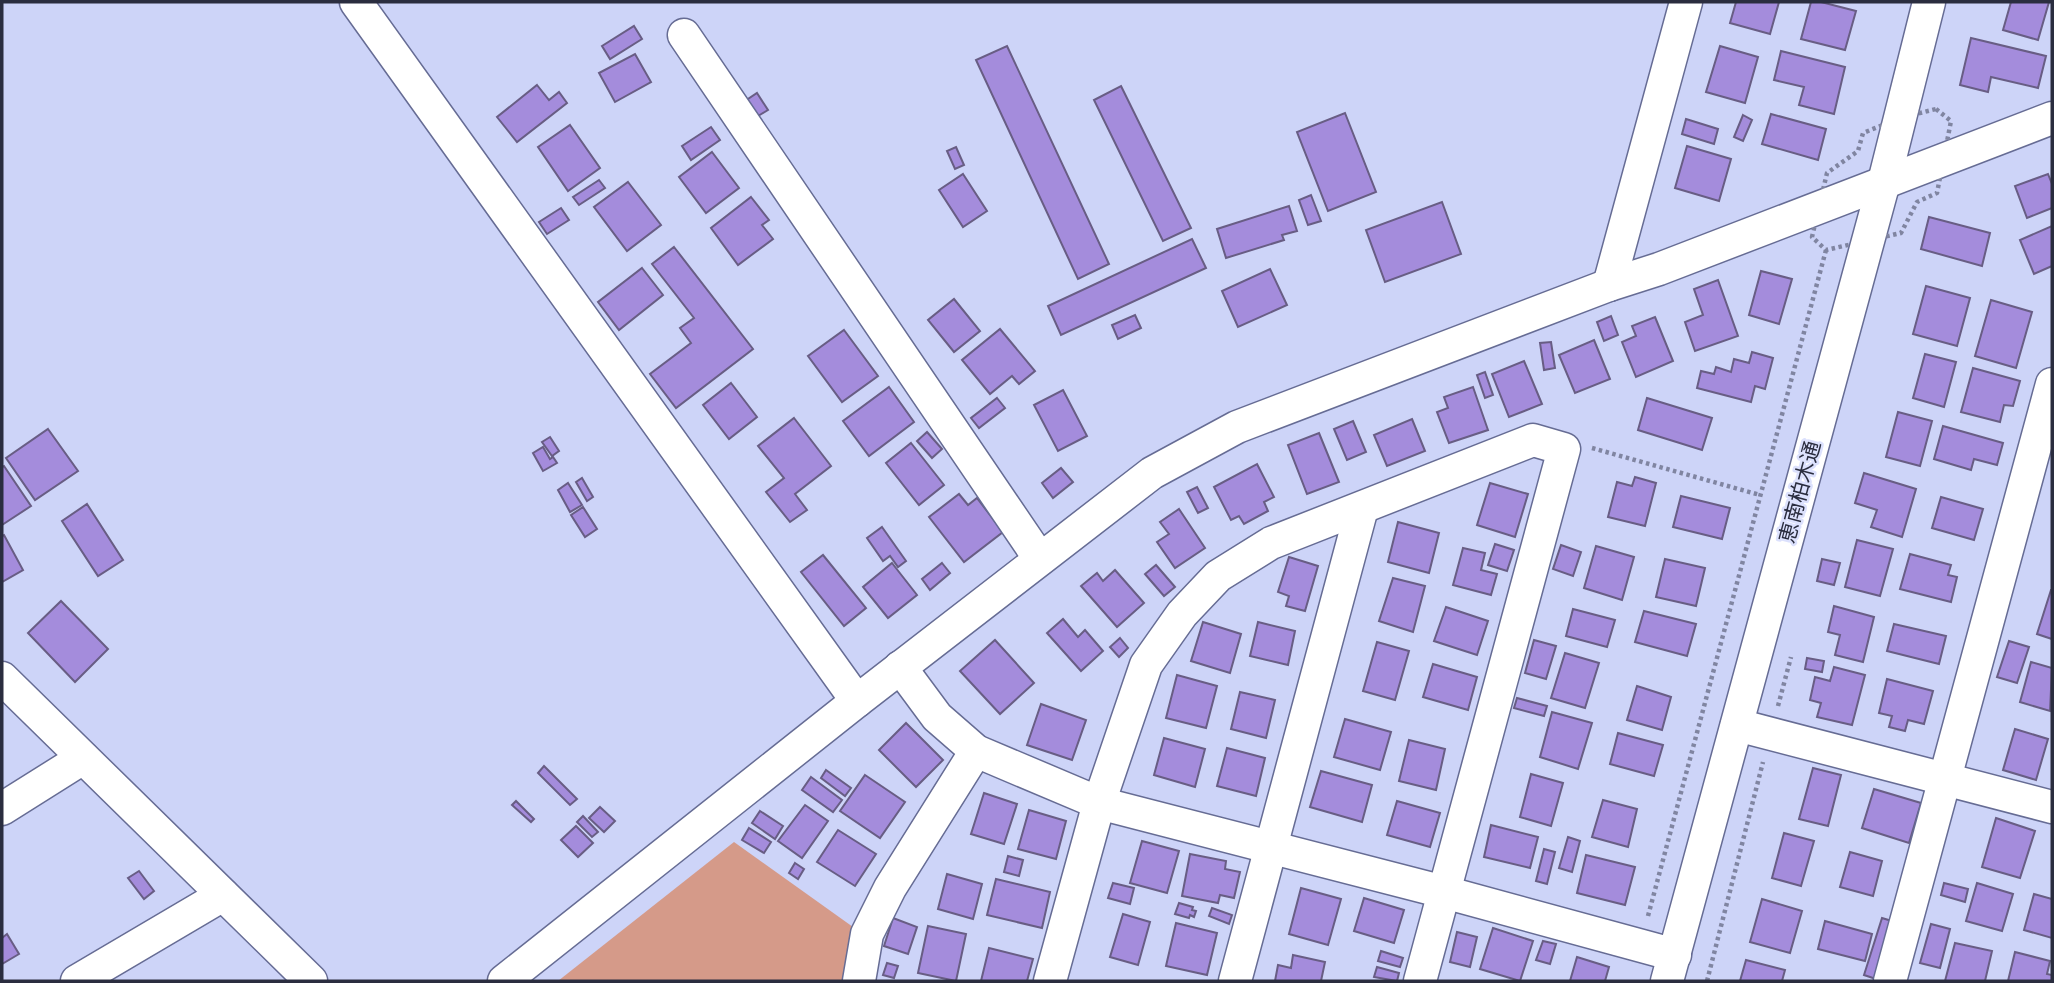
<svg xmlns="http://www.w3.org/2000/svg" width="2054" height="983" viewBox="0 0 2054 983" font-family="Jost,'Noto Sans JP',sans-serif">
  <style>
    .green { fill: #d59a89 }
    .building { fill: #a48cdc; stroke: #685d84; stroke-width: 2 }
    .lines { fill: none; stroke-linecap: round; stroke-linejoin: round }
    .minor-casing { stroke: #666c94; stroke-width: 35 }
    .path { stroke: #8085a1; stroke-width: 4.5; stroke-dasharray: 3.5 3.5; stroke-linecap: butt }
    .minor { stroke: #fff; stroke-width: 32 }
    .labels { text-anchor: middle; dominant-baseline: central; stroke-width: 5; stroke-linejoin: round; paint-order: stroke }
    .street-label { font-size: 21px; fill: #2a2d3f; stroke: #dce1fd }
  </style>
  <rect width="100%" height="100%" fill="#cdd4f8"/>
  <polygon class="green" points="734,842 853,927 846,981 558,981"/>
  <g class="building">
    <polygon points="1736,2 1779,2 1770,34 1730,23"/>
    <polygon points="1811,2 1821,2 1856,11 1845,50 1801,39"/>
    <polygon points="2011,2 2049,2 2038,40 2003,30"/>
    <polygon points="634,26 642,39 610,59 602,46"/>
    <polygon points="1971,38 2046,56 2038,88 1991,77 1988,92 1960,85"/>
    <polygon points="1007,46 1109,264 1078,279 976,60"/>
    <polygon points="1720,46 1758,57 1745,103 1706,92"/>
    <polygon points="1781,51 1845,67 1834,114 1799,105 1804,87 1774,80"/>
    <polygon points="635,54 651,82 615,102 599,73"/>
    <polygon points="537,85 549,100 559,92 567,103 517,142 497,117"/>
    <polygon points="1121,86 1191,228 1163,241 1094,100"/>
    <polygon points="757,93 768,110 753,119 742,103"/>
    <polygon points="1345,113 1376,192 1328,211 1297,132"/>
    <polygon points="1771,114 1826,129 1818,160 1762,144"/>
    <polygon points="1743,115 1752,120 1743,141 1734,137"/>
    <polygon points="1686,119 1718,129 1714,144 1682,134"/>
    <polygon points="570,125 600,168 568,191 538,147"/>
    <polygon points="711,127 720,140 691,160 682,146"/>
    <polygon points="1687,146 1731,159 1719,201 1675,188"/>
    <polygon points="956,147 964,165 955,169 947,151"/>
    <polygon points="712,152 739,188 706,213 679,177"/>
    <polygon points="963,174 987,211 963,227 939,190"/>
    <polygon points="2048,174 2052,184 2052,208 2027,218 2015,186"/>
    <polygon points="599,180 605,188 579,205 573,197"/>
    <polygon points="628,182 661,225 627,251 594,207"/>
    <polygon points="1311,195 1321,221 1308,225 1299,200"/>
    <polygon points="751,197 769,220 762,225 773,239 738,265 711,228"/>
    <polygon points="1442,202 1461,254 1385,282 1366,230"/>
    <polygon points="1289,206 1297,231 1282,235 1284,240 1226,258 1217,229"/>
    <polygon points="561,208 569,220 547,234 539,222"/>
    <polygon points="1929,217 1990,233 1982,266 1921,249"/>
    <polygon points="2052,226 2052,266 2034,274 2020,240"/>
    <polygon points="1192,239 1206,268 1061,335 1048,306"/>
    <polygon points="674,247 753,349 676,408 650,374 691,343 680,328 694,318 652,264"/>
    <polygon points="642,268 663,295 619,330 598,302"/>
    <polygon points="1270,269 1287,305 1238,327 1222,291"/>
    <polygon points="1761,271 1792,279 1779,324 1749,315"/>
    <polygon points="1718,280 1738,336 1695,351 1685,322 1703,315 1694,289"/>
    <polygon points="1926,286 1970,298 1957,346 1913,334"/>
    <polygon points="954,299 980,331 954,352 928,320"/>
    <polygon points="1991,300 2032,312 2016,368 1975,356"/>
    <polygon points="1135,315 1141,328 1118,339 1112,325"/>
    <polygon points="1611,316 1618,335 1604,341 1597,322"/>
    <polygon points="1655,317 1673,361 1636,377 1622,342 1636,336 1632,326"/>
    <polygon points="1000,329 1035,371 1019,384 1012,376 990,394 962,360"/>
    <polygon points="844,330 878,376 842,402 808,356"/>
    <polygon points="1594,340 1610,379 1575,393 1559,355"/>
    <polygon points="1551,342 1555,368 1544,370 1540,343"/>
    <polygon points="1752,352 1773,358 1765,389 1755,386 1751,402 1697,388 1701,371 1714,374 1716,367 1731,372 1734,359 1749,363"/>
    <polygon points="1925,354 1956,362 1944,407 1913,398"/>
    <polygon points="1524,361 1542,404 1509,417 1492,374"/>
    <polygon points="1973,368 2020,381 2013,406 2004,405 2000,422 1961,412"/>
    <polygon points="1485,372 1493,395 1485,398 1477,375"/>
    <polygon points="731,383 757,417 729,439 703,405"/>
    <polygon points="889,387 914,422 869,456 843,421"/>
    <polygon points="1473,387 1488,430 1449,443 1437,412 1448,408 1444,397"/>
    <polygon points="1063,390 1087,436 1058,451 1034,405"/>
    <polygon points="997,398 1005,408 979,428 971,418"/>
    <polygon points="1647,398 1712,418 1702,450 1638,430"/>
    <polygon points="1898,412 1932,421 1920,466 1886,457"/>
    <polygon points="794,418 831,466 795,494 807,510 790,522 766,492 784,478 758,446"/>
    <polygon points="1412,419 1425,451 1387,466 1374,435"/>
    <polygon points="1353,421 1366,452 1347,460 1334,429"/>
    <polygon points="1943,426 2003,443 1997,465 1974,459 1971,470 1934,459"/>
    <polygon points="48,429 78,471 35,500 6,458"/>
    <polygon points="927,432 942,449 932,458 917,441"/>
    <polygon points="1319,433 1339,482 1307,494 1288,445"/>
    <polygon points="550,437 559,451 552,456 542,442"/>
    <polygon points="911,443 944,485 919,505 886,463"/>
    <polygon points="543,447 550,459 553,457 557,463 543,471 533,453"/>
    <polygon points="1257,464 1274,497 1264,502 1268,511 1244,524 1239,516 1231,520 1214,487"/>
    <polygon points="4,466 31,506 2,525 2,467"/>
    <polygon points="1061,468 1073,482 1053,498 1042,483"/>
    <polygon points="1864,473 1916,489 1902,537 1871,527 1877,510 1855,503"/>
    <polygon points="1635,477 1656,483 1645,526 1608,517 1617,482 1632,486"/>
    <polygon points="582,478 593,497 587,501 576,482"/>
    <polygon points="568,483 582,505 570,512 558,490"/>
    <polygon points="1490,483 1528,494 1515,537 1477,525"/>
    <polygon points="1197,487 1208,508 1198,513 1187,492"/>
    <polygon points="959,494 968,505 977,498 1003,532 964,562 929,517"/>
    <polygon points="1681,496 1730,508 1722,539 1673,527"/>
    <polygon points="1941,497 1983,509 1974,540 1932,528"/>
    <polygon points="87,504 123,560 98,576 62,521"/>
    <polygon points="583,507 597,529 585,537 571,515"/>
    <polygon points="1179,509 1205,548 1175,568 1157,542 1169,534 1160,522"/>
    <polygon points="1398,522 1439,533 1429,573 1388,562"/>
    <polygon points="882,527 906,561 898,567 890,556 883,561 867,538"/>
    <polygon points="4,535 23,570 2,582 2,536"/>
    <polygon points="1857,540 1893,549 1880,596 1845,587"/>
    <polygon points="1495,544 1514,550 1507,571 1488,565"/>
    <polygon points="1561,545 1581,552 1573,576 1553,569"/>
    <polygon points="1596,546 1634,557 1622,600 1584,588"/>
    <polygon points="1463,548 1485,553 1481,570 1497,574 1491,595 1453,585"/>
    <polygon points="1910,554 1951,565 1948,575 1957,577 1951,602 1900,589"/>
    <polygon points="823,555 866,608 844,626 801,572"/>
    <polygon points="1289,557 1318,566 1305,611 1286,606 1289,596 1278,592"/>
    <polygon points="1665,559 1705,568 1696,606 1656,597"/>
    <polygon points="1822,559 1840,563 1834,585 1817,581"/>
    <polygon points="892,563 917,595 888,618 863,587"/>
    <polygon points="942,563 950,573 930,590 922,579"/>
    <polygon points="1156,565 1175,587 1164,596 1145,574"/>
    <polygon points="1115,570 1144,603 1117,627 1081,586 1097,573 1103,581"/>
    <polygon points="1393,578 1425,586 1413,632 1379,621"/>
    <polygon points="2051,590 2052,590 2052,639 2037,634"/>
    <polygon points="61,601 108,649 75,682 28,633"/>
    <polygon points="1834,606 1874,617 1863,662 1835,655 1840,635 1828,632"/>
    <polygon points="1446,607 1488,621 1477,655 1434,641"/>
    <polygon points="1573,609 1615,620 1607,647 1566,636"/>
    <polygon points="1644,611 1696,624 1687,656 1635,642"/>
    <polygon points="1063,619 1078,637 1085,630 1103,651 1081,671 1047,633"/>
    <polygon points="1203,622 1241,634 1230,673 1191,661"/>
    <polygon points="1258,622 1295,631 1288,665 1250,656"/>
    <polygon points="1894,624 1946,636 1939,664 1887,651"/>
    <polygon points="1120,638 1128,648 1119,657 1110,647"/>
    <polygon points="995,640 1034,683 1000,714 960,671"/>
    <polygon points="1534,640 1556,646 1546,679 1525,673"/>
    <polygon points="2009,641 2029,647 2017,683 1997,677"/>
    <polygon points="1377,642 1409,651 1395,700 1363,691"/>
    <polygon points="1565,653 1599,663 1585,708 1551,698"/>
    <polygon points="1807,658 1824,661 1822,672 1805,669"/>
    <polygon points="2031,662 2052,668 2050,711 2020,702"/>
    <polygon points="1433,664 1477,677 1468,710 1423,697"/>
    <polygon points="1834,667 1865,675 1852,725 1817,717 1821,703 1810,700 1815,677 1830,681"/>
    <polygon points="1177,675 1217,686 1206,728 1166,718"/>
    <polygon points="1887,679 1933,691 1924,724 1908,720 1905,731 1889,727 1892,716 1879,713"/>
    <polygon points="1637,686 1671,697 1662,730 1627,720"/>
    <polygon points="1240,692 1275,700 1266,738 1231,729"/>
    <polygon points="1517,698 1547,706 1544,716 1514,708"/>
    <polygon points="1041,704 1086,720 1072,760 1027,745"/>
    <polygon points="1552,712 1592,723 1578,769 1540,757"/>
    <polygon points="1345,719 1391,732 1380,770 1334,757"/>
    <polygon points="906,723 943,760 916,787 879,750"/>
    <polygon points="2015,729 2048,739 2036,780 2003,770"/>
    <polygon points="1618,733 1663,745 1654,776 1610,764"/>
    <polygon points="1164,738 1205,749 1195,787 1154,775"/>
    <polygon points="1409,740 1445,749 1436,790 1399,781"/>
    <polygon points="1227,748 1265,758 1256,796 1217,786"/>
    <polygon points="544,766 577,799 570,805 538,773"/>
    <polygon points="1813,768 1841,775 1828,826 1799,819"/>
    <polygon points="826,770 851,788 845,796 821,778"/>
    <polygon points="1321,771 1372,785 1362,822 1310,807"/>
    <polygon points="1531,774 1563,783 1551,826 1520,817"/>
    <polygon points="865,775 905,802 880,838 840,811"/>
    <polygon points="811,777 842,800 833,812 802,790"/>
    <polygon points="1874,789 1921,803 1909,843 1862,828"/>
    <polygon points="984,793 1017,804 1004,844 971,834"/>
    <polygon points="1603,800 1637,809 1628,847 1592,837"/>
    <polygon points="516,801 534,819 531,822 512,805"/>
    <polygon points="1397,801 1440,813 1430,847 1387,835"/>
    <polygon points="805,805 828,821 802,858 778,841"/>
    <polygon points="600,807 615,821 604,832 589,818"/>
    <polygon points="1029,810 1066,821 1056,859 1018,849"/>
    <polygon points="760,811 783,826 775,839 752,823"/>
    <polygon points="583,816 598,832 592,837 577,822"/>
    <polygon points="1996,818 2035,831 2020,878 1982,867"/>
    <polygon points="1491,825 1538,837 1530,868 1484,857"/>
    <polygon points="576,826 593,843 578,857 561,840"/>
    <polygon points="749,828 771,842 764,853 742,840"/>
    <polygon points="838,830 876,854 855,886 817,862"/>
    <polygon points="1784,833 1814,841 1801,886 1772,878"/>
    <polygon points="1568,837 1580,841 1572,872 1559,868"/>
    <polygon points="1142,841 1179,851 1167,893 1130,883"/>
    <polygon points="1544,849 1555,852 1547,884 1536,881"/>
    <polygon points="1850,852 1882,861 1873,896 1840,887"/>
    <polygon points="1190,854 1226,861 1225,869 1240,872 1234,898 1220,895 1218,903 1182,896"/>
    <polygon points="1586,855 1635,867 1625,905 1577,893"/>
    <polygon points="1008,856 1023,860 1019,876 1004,872"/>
    <polygon points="795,863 804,869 798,879 789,873"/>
    <polygon points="139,871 154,891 144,899 128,878"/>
    <polygon points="947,874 982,884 973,919 938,909"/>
    <polygon points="996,879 1050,892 1042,928 987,915"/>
    <polygon points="1113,883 1134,888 1130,904 1108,898"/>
    <polygon points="1944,883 1968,889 1965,902 1941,895"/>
    <polygon points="1977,883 2013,894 2002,931 1966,921"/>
    <polygon points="1301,888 1341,899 1328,945 1289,934"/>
    <polygon points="2034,894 2052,899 2052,938 2024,930"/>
    <polygon points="1364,898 1404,910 1394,943 1354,931"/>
    <polygon points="1762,899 1802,911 1790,953 1750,942"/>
    <polygon points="1179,903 1193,907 1192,910 1196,911 1194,917 1190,915 1189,918 1175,914"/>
    <polygon points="1212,908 1232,915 1229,924 1209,916"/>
    <polygon points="1123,914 1150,922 1138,965 1110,957"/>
    <polygon points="893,918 917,927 908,954 884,946"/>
    <polygon points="1882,918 1895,922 1876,979 1864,975"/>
    <polygon points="1825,921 1872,934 1865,961 1818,949"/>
    <polygon points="1176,923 1217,933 1207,975 1166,966"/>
    <polygon points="1931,924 1950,929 1940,968 1920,963"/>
    <polygon points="928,926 966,934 956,981 918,973"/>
    <polygon points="1493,928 1533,941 1520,981 1480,969"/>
    <polygon points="1457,932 1477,937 1470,967 1450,962"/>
    <polygon points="7,934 19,954 2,964 2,938"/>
    <polygon points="1543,941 1556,944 1550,964 1536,960"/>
    <polygon points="1955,943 1992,951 1985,981 1945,981"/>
    <polygon points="989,948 1033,959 1027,981 981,981"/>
    <polygon points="1381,951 1403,958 1400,967 1378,961"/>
    <polygon points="2015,952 2050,961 2047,974 2052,975 2052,981 2008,981"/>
    <polygon points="1293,955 1325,962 1321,981 1275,981 1278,965 1291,968"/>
    <polygon points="1577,957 1609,967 1605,981 1570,981"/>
    <polygon points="1746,960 1785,970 1782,981 1740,981"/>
    <polygon points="887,963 898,966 894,978 883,975"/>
    <polygon points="1377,967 1399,973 1397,981 1374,977"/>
  </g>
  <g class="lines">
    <g class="minor-casing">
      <g id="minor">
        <polyline points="356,2 857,701"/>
        <polyline points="684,35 1040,559"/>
        <polyline points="1609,285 1686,2"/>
        <polyline points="900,667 937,717 976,751 1099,803 1444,892 1675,955"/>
        <polyline points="2,678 311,981"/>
        <polyline points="1737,725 2052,807"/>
        <polyline points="2,809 83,758"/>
        <polyline points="77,981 223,895"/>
        <polyline points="504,981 857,701 1152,473 1237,427 1609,285 1659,269 2052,118"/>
        <polyline points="859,981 867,934 890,888 976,751"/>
        <polyline points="1050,981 1099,803 1146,665 1182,614 1218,576 1271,543 1533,440 1564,449 1420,981"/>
        <polyline points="1235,981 1362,508"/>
        <polyline points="1667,981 1884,182 1929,2"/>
        <polyline points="1890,981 2052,384"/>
      </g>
    </g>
    <g class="path">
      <polygon points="1936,109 1951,121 1937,193 1917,202 1901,233 1826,250 1812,237 1827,173 1858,151 1863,133 1900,118"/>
      <polyline points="1592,448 1760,495"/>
      <polyline points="1778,706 1791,657"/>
      <polyline points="1648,916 1826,250"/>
      <polyline points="1707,981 1763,762"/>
    </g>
    <use href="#minor" class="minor"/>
  </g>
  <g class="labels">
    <g class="street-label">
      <text transform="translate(1800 492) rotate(-75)">恵南柏木通</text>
    </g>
  </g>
  <rect width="2054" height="983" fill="none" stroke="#2a2d3f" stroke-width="7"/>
</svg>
